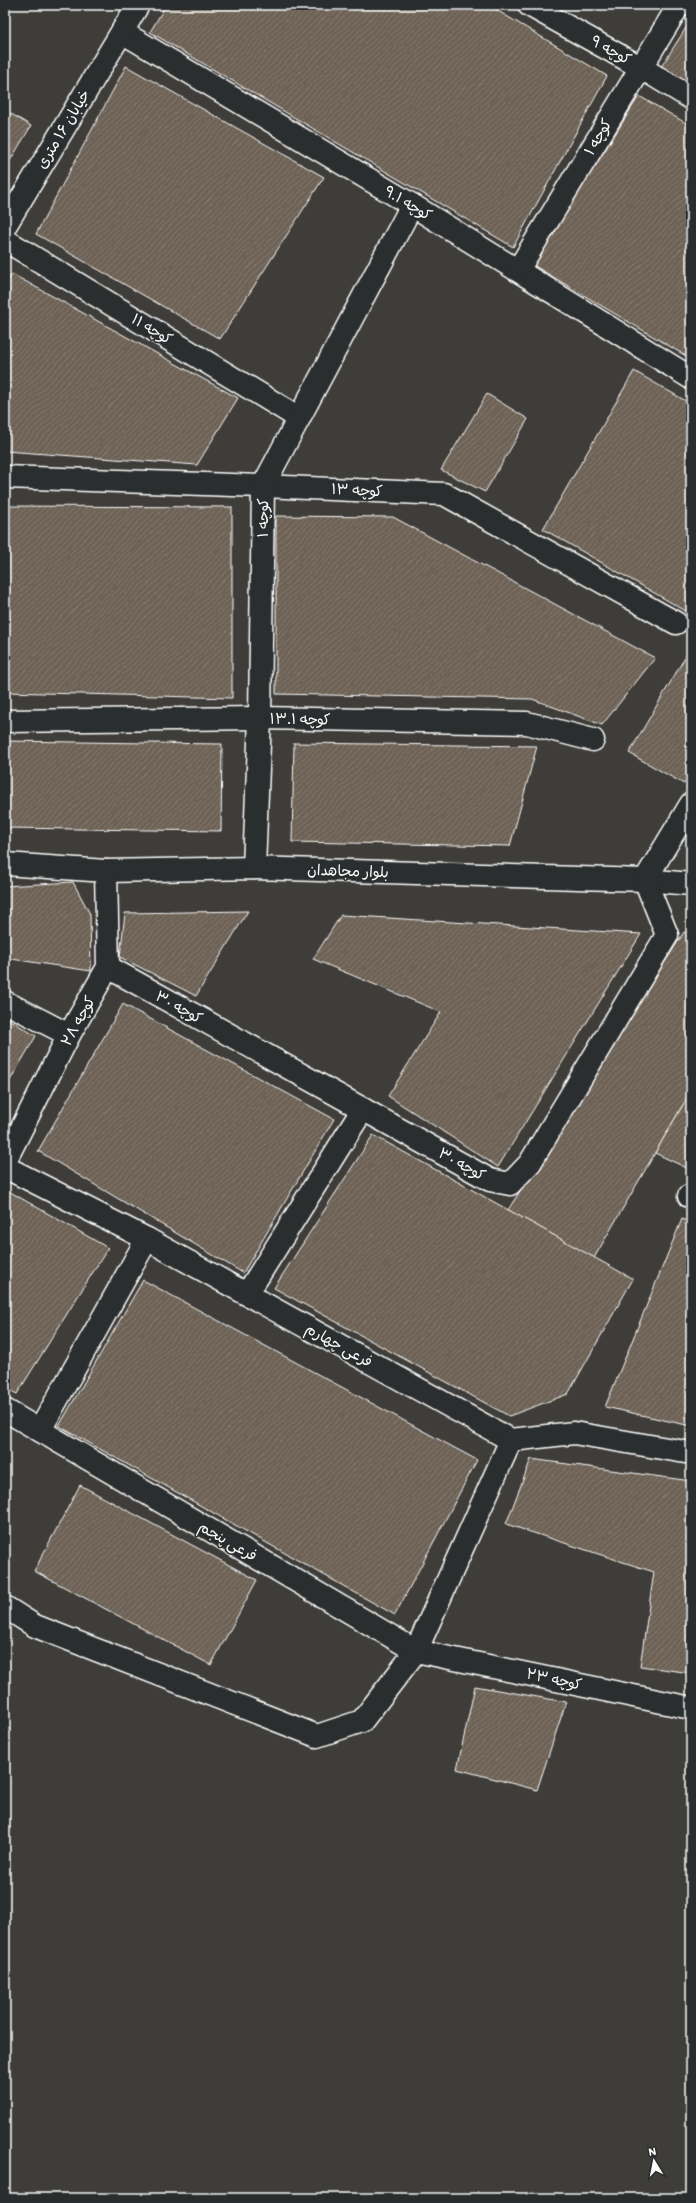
<svg xmlns="http://www.w3.org/2000/svg" width="696" height="2203" viewBox="0 0 696 2203" font-family="Itim,'Playpen Sans Arabic',sans-serif">
  <style>
    .building { fill: url(#building-hatch); stroke: #fff }
    .lines { fill: none; stroke-linecap: round; stroke-linejoin: round }
    .minor-casing { stroke: #fff; stroke-width: 25 }
    .minor { stroke: #2a2d2e; stroke-width: 22 }
    .labels { text-anchor: middle; dominant-baseline: central; stroke-width: 3; stroke-linejoin: round; paint-order: stroke }
    .street-label { font-size: 15px; fill: #fff; stroke: #2a2d2e }
  </style>
  <defs>
    <pattern id="building-hatch" width="6" height="6" patternUnits="userSpaceOnUse"><rect width="6" height="6" fill="#6d6254"/><path d="M-1 1l2-2M0 6l6-6M5 7l2-2" fill="none" stroke="#837a6e"/></pattern>
  </defs>
  <rect width="100%" height="100%" fill="#3e3d39"/>
  <filter id="ink" filterUnits="userSpaceOnUse"><feTurbulence type="fractalNoise" baseFrequency=".025" numOctaves="2"/><feDisplacementMap in="SourceGraphic" scale="8" xChannelSelector="R" yChannelSelector="G"/><feConvolveMatrix kernelMatrix="1 2 1 2 8 2 1 2 1" color-interpolation-filters="sRGB"/></filter>
  <g filter="url(#ink)">
    <g class="building">
      <polygon points="166,5 488,5 607,76 513,247 150,32"/>
      <polygon points="691,20 691,84 661,67"/>
      <polygon points="126,66 324,177 220,339 36,234"/>
      <polygon points="639,96 691,126 691,359 533,265"/>
      <polygon points="5,110 31,126 5,169"/>
      <polygon points="12,274 238,398 197,465 5,451 5,286"/>
      <polygon points="634,371 691,404 691,614 543,529"/>
      <polygon points="487,394 528,419 485,492 441,470"/>
      <polygon points="5,506 232,507 232,698 5,692"/>
      <polygon points="276,516 393,517 655,658 602,725 532,699 276,694"/>
      <polygon points="691,647 691,773 684,784 629,753"/>
      <polygon points="5,741 222,744 221,831 5,828"/>
      <polygon points="294,743 537,746 510,846 292,842"/>
      <polygon points="73,882 90,914 91,971 5,958 5,886"/>
      <polygon points="248,911 196,996 120,957 125,913"/>
      <polygon points="341,915 641,934 498,1167 388,1096 441,1012 313,959"/>
      <polygon points="684,932 691,935 691,1091 594,1258 508,1210"/>
      <polygon points="123,1004 334,1119 243,1273 38,1151"/>
      <polygon points="5,1017 36,1036 5,1089"/>
      <polygon points="691,1091 691,1170 655,1153"/>
      <polygon points="373,1135 633,1279 568,1394 509,1416 274,1288"/>
      <polygon points="5,1189 108,1248 17,1394 5,1388"/>
      <polygon points="682,1219 691,1223 691,1426 605,1407"/>
      <polygon points="143,1280 477,1460 395,1615 59,1426"/>
      <polygon points="531,1459 691,1481 691,1673 640,1666 654,1572 506,1524"/>
      <polygon points="80,1485 257,1580 211,1665 34,1571"/>
      <polygon points="475,1686 566,1702 537,1790 457,1769"/>
      <polygon points="691,1800 691,1824 685,1823"/>
    </g>
    <g class="lines">
      <g class="minor-casing">
        <g id="minor">
          <polyline points="529,5 640,67 691,98"/>
          <polyline points="122,32 412,205 691,378"/>
          <polyline points="5,226 138,5"/>
          <polyline points="5,240 299,418"/>
          <polyline points="518,270 679,5"/>
          <polyline points="5,477 263,486 444,494 676,623"/>
          <polyline points="5,721 260,718 527,723 593,740"/>
          <polyline points="5,864 106,871 254,868 645,880 691,884"/>
          <polyline points="254,868 260,718 263,486 412,205"/>
          <polyline points="108,967 490,1180 510,1184 530,1163 667,935 645,880 691,804"/>
          <polyline points="5,1002 69,1035"/>
          <polyline points="5,1161 69,1035 108,967 106,871"/>
          <polyline points="5,1167 147,1239 511,1440 574,1433 691,1453"/>
          <polyline points="689,1196 691,1197"/>
          <polyline points="247,1294 363,1109"/>
          <polyline points="5,1410 416,1651 691,1708"/>
          <polyline points="40,1430 147,1239"/>
          <polyline points="5,1607 35,1626 317,1736 362,1721 416,1651 511,1440"/>
        </g>
      </g>
      <use href="#minor" class="minor"/>
    </g>
  </g>
  <g class="labels">
    <g class="street-label">
      <text transform="translate(611 50) rotate(29)">کوچه ۹</text>
      <text transform="translate(63 129) rotate(-59)">خیابان ۱۶ متری</text>
      <text transform="translate(598 137) rotate(-59)">کوچه ۱</text>
      <text transform="translate(408 203) rotate(31)">کوچه ۹.۱</text>
      <text transform="translate(152 329) rotate(31)">کوچه ۱۱</text>
      <text transform="translate(357 490) rotate(3)">کوچه ۱۳</text>
      <text transform="translate(263 518) rotate(-89)">کوچه ۱</text>
      <text transform="translate(300 719) rotate(1)">کوچه ۱۳.۱</text>
      <text transform="translate(348 871) rotate(2)">بلوار مجاهدان</text>
      <text transform="translate(179 1007) rotate(29)">کوچه ۳۰</text>
      <text transform="translate(78 1021) rotate(-61)">کوچه ۲۸</text>
      <text transform="translate(462 1164) rotate(29)">کوچه ۳۰</text>
      <text transform="translate(339 1345) rotate(29)">فرعی چهارم</text>
      <text transform="translate(228 1541) rotate(30)">فرعی پنجم</text>
      <text transform="translate(554 1679) rotate(12)">کوچه ۲۳</text>
    </g>
  </g>
  <rect width="696" height="2203" fill="none" stroke="#2a2d2e" stroke-width="20"/>
  <rect x="10" y="10" width="676" height="2183" fill="none" stroke="#fff" stroke-width="1.5" filter="url(#ink)"/>
  <g transform="translate(654 2161) rotate(350)" stroke="#2a2d2e" stroke-width="3" paint-order="stroke">
  <path d="M0-3L7 15L0 10L-7 15Z" fill="#ffffff"/>
  <text y="-6" font-size="11" font-weight="bold" text-anchor="middle" fill="#ffffff">N</text>
  </g>
</svg>
